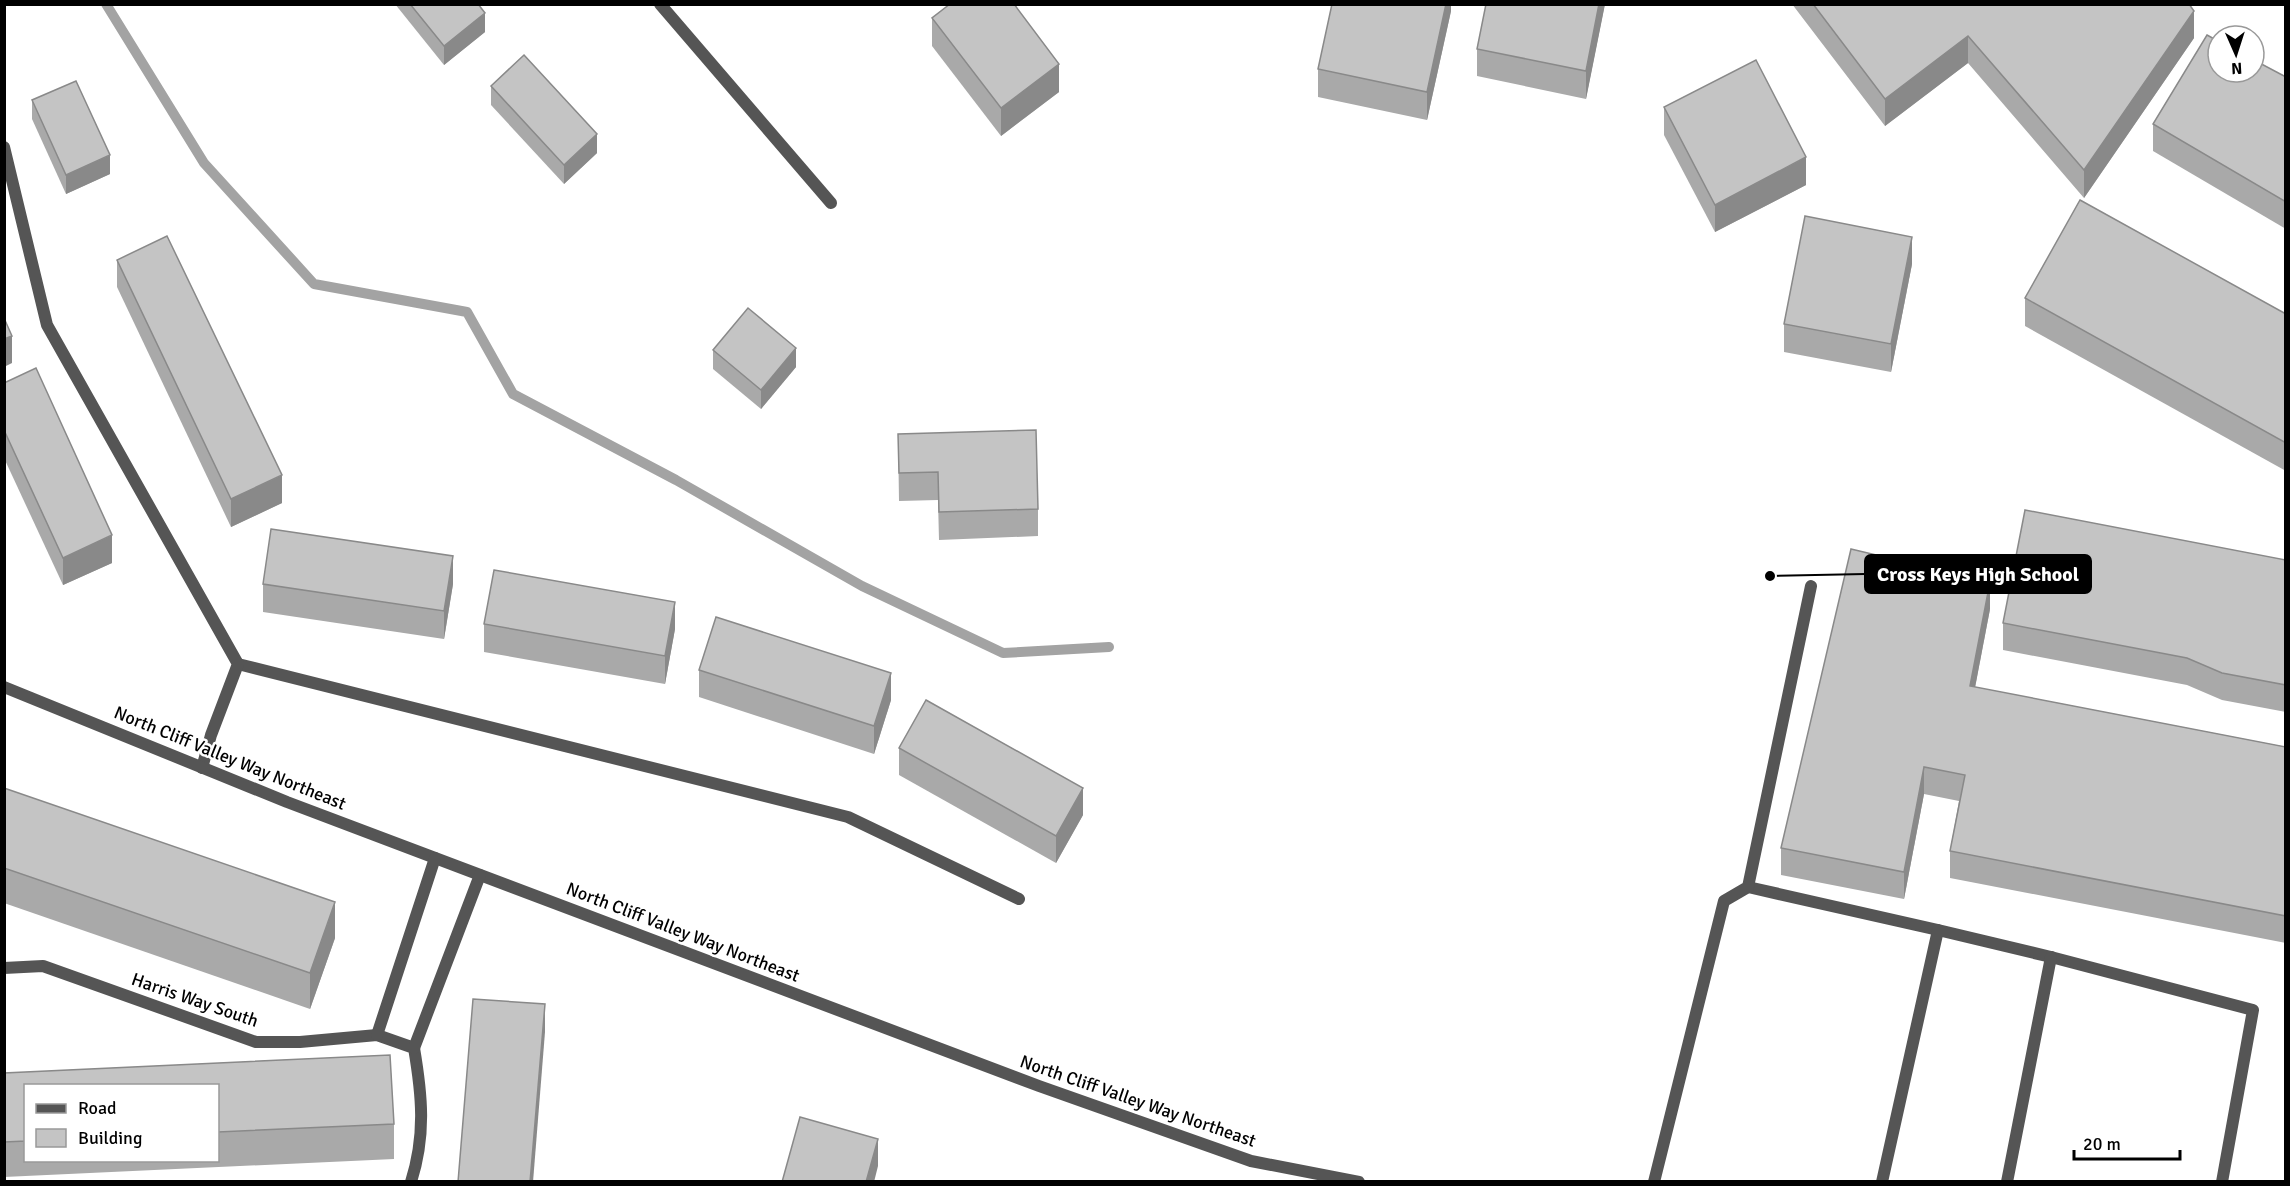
<svg xmlns="http://www.w3.org/2000/svg" width="2290" height="1186" viewBox="0 0 2290 1186" font-family="Signika,sans-serif">
  <style>
    .lines { fill: none; stroke-linecap: round; stroke-linejoin: round }
    .stream { stroke: #a3a3a3; stroke-width: 10 }
    .lane { stroke: #555; stroke-width: 12 }
    .street { stroke: #555; stroke-width: 12 }
    .wall { fill: #a9a9a9; fill-rule: evenodd }
    .shaded-wall { fill: #898989 }
    .building { fill: #c4c4c4; stroke: #898989; stroke-width: 1.5 }
    .labels { text-anchor: middle; dominant-baseline: central; stroke-width: 5; stroke-linejoin: round; paint-order: stroke }
    .street-label { font-size: 18px; fill: #000; stroke: #fff }
    .leader { fill: none; stroke: #000; stroke-width: 2 }
    .callout-dot { fill: #000; stroke: #fff; stroke-width: 2 }
    .callout { fill: #000; stroke: #000; stroke-width: 2 }
    .callout-label { font-size: 20px; text-anchor: middle; font-weight: bold; fill: #fff }
  </style>
  <rect width="100%" height="100%" fill="#fff"/>
  <g class="lines">
    <polyline class="stream" points="106,4 204,163 314,284 467,312 513,394 676,480 862,586 1003,653 1109,647"/>
    <g class="lane">
      <polyline points="238,664 848,817 1019,899"/>
      <polyline points="1748,887 1938,930"/>
      <polyline points="1654,1182 1724,901 1748,887 1811,586"/>
      <polyline points="1882,1182 1938,930 2051,957 2253,1010 2222,1182"/>
      <polyline points="2007,1182 2051,957"/>
    </g>
    <g class="street">
      <polyline points="660,4 831,203"/>
      <polyline points="4,147 47,325 238,664 211,735 202,768"/>
      <polyline points="4,687 287,802 1039,1086 1251,1161 1359,1182"/>
      <path d="M4,968L43,966L256,1042H300L377,1035L414,1048C422,1095 426,1135 411,1182"/>
      <polyline points="377,1035 435,858"/>
      <polyline points="414,1048 480,875"/>
    </g>
  </g>
  <g class="wall">
    <polygon points="395,4 478,4 485,32 444,65"/>
    <polygon points="1451,4 1451,11 1427,120 1318,97 1318,69"/>
    <polygon points="1486,4 1605,4 1586,99 1477,76 1477,49"/>
    <polygon points="1792,4 2189,4 2194,38 2084,198 1968,63 1885,126"/>
    <polygon points="932,18 1059,92 1001,136 932,46"/>
    <polygon points="2286,77 2286,229 2153,151 2153,124"/>
    <polygon points="491,86 597,153 564,184 491,105"/>
    <polygon points="32,100 110,174 66,194 32,119"/>
    <polygon points="1664,107 1806,185 1715,232 1664,135"/>
    <polygon points="117,260 282,503 231,527 117,287"/>
    <polygon points="1912,264 1891,372 1784,352 1784,324"/>
    <polygon points="2025,298 2286,314 2286,471 2025,326"/>
    <polygon points="713,350 796,367 761,409 713,369"/>
    <polygon points="4,383 112,563 63,585 4,458"/>
    <polygon points="898,434 1038,509 1038,536 939,540 938,500 899,501"/>
    <polygon points="2286,560 2286,712 2222,700 2187,685 2003,650 2003,623"/>
    <polygon points="263,584 453,584 444,639 263,612"/>
    <polygon points="1990,609 1975,687 2286,747 2286,943 1950,878 1950,851 1959,801 1924,794 1904,899 1781,875 1781,848"/>
    <polygon points="484,624 675,629 665,684 484,652"/>
    <polygon points="699,670 891,700 874,754 699,697"/>
    <polygon points="899,748 1083,815 1056,863 899,775"/>
    <polygon points="4,788 335,938 310,1009 4,903"/>
    <path d="M390,1055L394,1124V1159L4,1177V1073ZM26,1086H218V1161H26Z"/>
  </g>
  <g class="shaded-wall">
    <polygon points="1446,4 1451,4 1451,11 1427,120 1427,92"/>
    <polygon points="1599,4 1605,4 1586,99 1586,71"/>
    <polygon points="2194,11 2194,38 2084,198 2084,170"/>
    <polygon points="485,13 485,32 444,65 444,46"/>
    <polygon points="1968,36 1968,63 1885,126 1885,99"/>
    <polygon points="1059,64 1059,92 1001,136 1001,108"/>
    <polygon points="597,134 597,153 564,184 564,165"/>
    <polygon points="110,155 110,174 66,194 66,175"/>
    <polygon points="1806,157 1806,185 1715,232 1715,205"/>
    <polygon points="1912,237 1912,264 1891,372 1891,344"/>
    <polygon points="12,336 12,363 4,367 4,339"/>
    <polygon points="796,348 796,367 761,409 761,390"/>
    <polygon points="282,475 282,503 231,527 231,499"/>
    <polygon points="112,535 112,563 63,585 63,558"/>
    <polygon points="453,556 453,584 444,639 444,611"/>
    <polygon points="1990,582 1990,609 1970,714 1970,686"/>
    <polygon points="675,602 675,629 665,684 665,656"/>
    <polygon points="891,673 891,700 874,754 874,726"/>
    <polygon points="1924,767 1924,794 1904,899 1904,872"/>
    <polygon points="1083,788 1083,815 1056,863 1056,836"/>
    <polygon points="335,902 335,938 310,1009 310,973"/>
    <polygon points="545,1004 545,1032 533,1182 530,1182"/>
    <polygon points="878,1139 878,1166 874,1182 866,1182"/>
  </g>
  <g class="building">
    <polygon points="410,4 478,4 485,13 444,46"/>
    <polygon points="950,4 1014,4 1059,64 1001,108 932,18"/>
    <polygon points="1332,4 1446,4 1427,92 1318,69"/>
    <polygon points="1486,4 1599,4 1586,71 1477,49"/>
    <polygon points="1813,4 2189,4 2194,11 2084,170 1968,36 1885,99"/>
    <polygon points="2207,35 2218,41 2218,72 2254,72 2254,60 2286,77 2286,202 2153,124"/>
    <polygon points="524,55 597,134 564,165 491,86"/>
    <polygon points="1756,60 1806,157 1715,205 1664,107"/>
    <polygon points="76,81 110,155 66,175 32,100"/>
    <polygon points="2080,200 2286,314 2286,443 2025,298"/>
    <polygon points="1805,216 1912,237 1891,344 1784,324"/>
    <polygon points="167,236 282,475 231,499 117,260"/>
    <polygon points="748,308 796,348 761,390 713,350"/>
    <polygon points="4,318 12,336 4,339"/>
    <polygon points="36,368 112,535 63,558 4,430 4,383"/>
    <polygon points="1036,430 1038,509 939,512 938,472 899,473 898,434"/>
    <polygon points="2025,510 2286,560 2286,685 2222,673 2187,658 2003,623"/>
    <polygon points="271,529 453,556 444,611 263,584"/>
    <polygon points="1851,549 1990,582 1970,686 2286,747 2286,916 1950,851 1965,775 1924,767 1904,872 1781,848"/>
    <polygon points="494,570 675,602 665,656 484,624"/>
    <polygon points="716,617 891,673 874,726 699,670"/>
    <polygon points="926,700 1083,788 1056,836 899,748"/>
    <polygon points="4,788 335,902 310,973 4,868"/>
    <polygon points="473,999 545,1004 530,1182 458,1182"/>
    <polygon points="390,1055 394,1124 218,1132 218,1086 26,1086 26,1141 4,1142 4,1073"/>
    <polygon points="800,1117 878,1139 866,1182 782,1182"/>
  </g>
  <g class="labels">
    <g class="street-label">
      <text transform="translate(230 758) rotate(22)">North Cliff Valley Way Northeast</text>
      <text transform="translate(683 932) rotate(21)">North Cliff Valley Way Northeast</text>
      <text transform="translate(195 1000) rotate(19)">Harris Way South</text>
      <text transform="translate(1138 1101) rotate(19)">North Cliff Valley Way Northeast</text>
    </g>
  </g>
  <path class="leader" d="M1770 576L1865 574"/>
  <circle class="callout-dot" cx="1770" cy="576" r="6"/>
  <rect class="callout" x="1865" y="555" width="226" height="38" rx="6"/>
  <g class="callout-label">
    <text x="1978" y="581">Cross Keys High School</text>
  </g>
  <rect width="2290" height="1186" fill="none" stroke="#000000" stroke-width="12"/>
  <rect x="24" y="1084" width="195" height="78" fill="#ffffff" stroke="#999999" stroke-width="1.5"/>
  <rect x="36" y="1104" width="30" height="9" fill="#555555" stroke="#999999" stroke-width="1.5"/>
  <text x="78" y="1114" font-size="18" fill="#000000">Road</text>
  <rect x="36" y="1129" width="30" height="18" fill="#c4c4c4" stroke="#999999" stroke-width="1.5"/>
  <text x="78" y="1144" font-size="18" fill="#000000">Building</text>
  <g transform="translate(2236 54) rotate(177)"><circle r="28" fill="#ffffff" stroke="#999999" stroke-width="1.5"/>
  <path d="M0-4.5L10 22L0 15L-10 22Z" fill="#000000"/>
  <text y="-9" font-size="16" font-weight="bold" text-anchor="middle" fill="#000000">N</text>
  </g>
  <path d="M2074 1150v9h106v-9" fill="none" stroke="#000000" stroke-width="3"/>
  <text x="2083" y="1150" font-size="18" fill="#000000" stroke="#ffffff" stroke-width="4.5" paint-order="stroke">20 m</text>
</svg>
